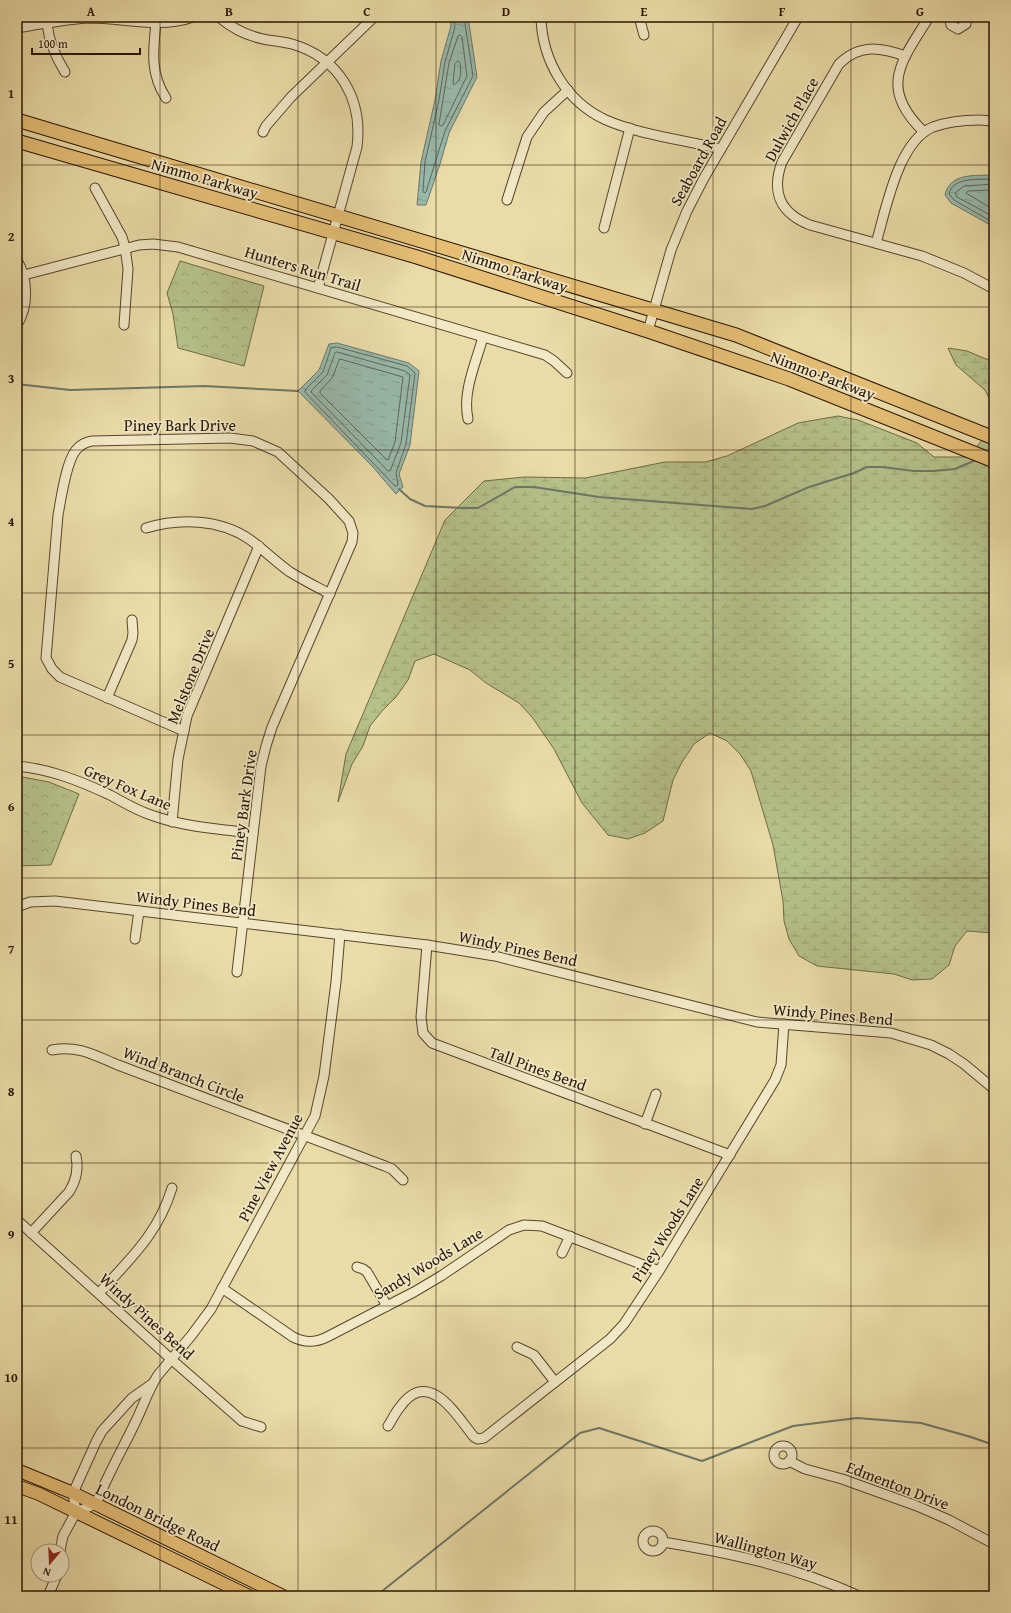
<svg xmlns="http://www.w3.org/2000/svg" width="1011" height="1613" viewBox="0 0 1011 1613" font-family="'Gentium Book Plus',serif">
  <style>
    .wetland { fill: url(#wetland-marsh); stroke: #6e6a48 }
    .park { fill: url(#park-crowns); stroke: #6e6a48 }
    .water { fill: url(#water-ripples); stroke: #6b776a }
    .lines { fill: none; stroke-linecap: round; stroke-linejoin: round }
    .shore { stroke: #60665a; stroke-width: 1 }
    .stream { stroke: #6b776a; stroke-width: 2 }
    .minor-casing { stroke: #58452e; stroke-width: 11 }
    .major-casing { stroke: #281306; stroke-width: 14 }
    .highway-casing { stroke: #281306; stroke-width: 15 }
    .minor { stroke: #f1e8c6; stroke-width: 9 }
    .major { stroke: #e5be74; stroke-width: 12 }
    .highway { stroke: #e5be74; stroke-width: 13 }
    .grid { fill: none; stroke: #281306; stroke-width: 1; stroke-opacity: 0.55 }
    .labels { text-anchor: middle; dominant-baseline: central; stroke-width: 3.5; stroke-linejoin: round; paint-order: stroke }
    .street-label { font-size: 16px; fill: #281306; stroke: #f1e8c6 }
    .neatline { fill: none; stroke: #281306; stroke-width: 1.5 }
    .grid-label { font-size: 13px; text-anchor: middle; font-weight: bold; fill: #281306 }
  </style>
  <defs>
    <pattern id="wetland-marsh" width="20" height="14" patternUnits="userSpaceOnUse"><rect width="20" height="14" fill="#b5c189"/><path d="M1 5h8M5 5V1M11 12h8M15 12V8" fill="none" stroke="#9ca575"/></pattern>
    <pattern id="park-crowns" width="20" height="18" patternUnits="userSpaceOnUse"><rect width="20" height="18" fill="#b5c189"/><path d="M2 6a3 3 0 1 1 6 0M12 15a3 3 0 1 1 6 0" fill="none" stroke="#9ca575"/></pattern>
    <pattern id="water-ripples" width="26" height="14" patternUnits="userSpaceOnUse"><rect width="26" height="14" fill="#98baad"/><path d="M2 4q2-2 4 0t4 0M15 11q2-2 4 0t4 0" fill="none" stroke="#839f93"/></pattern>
  </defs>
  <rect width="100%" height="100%" fill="#eadca7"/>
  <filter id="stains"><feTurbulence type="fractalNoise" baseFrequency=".005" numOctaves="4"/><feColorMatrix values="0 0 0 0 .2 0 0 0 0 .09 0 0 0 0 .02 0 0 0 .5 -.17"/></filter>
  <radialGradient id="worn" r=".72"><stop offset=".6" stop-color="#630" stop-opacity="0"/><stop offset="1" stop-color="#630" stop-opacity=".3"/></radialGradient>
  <polygon class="wetland" points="948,348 967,351 986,359 994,359 994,933 967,931 955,946 949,965 932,979 912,980 894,974 817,966 799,956 789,939 784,921 783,901 773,845 751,771 740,754 727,741 710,733 694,744 682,762 673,780 663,821 645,833 628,839 608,835 582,803 554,749 532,717 519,703 486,683 470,670 434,654 415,661 408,680 396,697 382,711 370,726 363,746 352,764 338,802 346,754 445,520 484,481 525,477 585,478 665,462 705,462 727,456 798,423 838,416 858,420 917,443 934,457 967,457 994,427 993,406 985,390 956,365"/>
  <g class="park">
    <polygon points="180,261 264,286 244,366 178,348 173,314 167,293"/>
    <polygon points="17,776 49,782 79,794 51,865 17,866"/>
  </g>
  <g class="water">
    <polygon points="450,17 468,17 477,77 449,133 440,164 426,205 417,205 421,162 435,100 441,61 451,26"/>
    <path d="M994,175V227L951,203L945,195C950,172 976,176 994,175Z"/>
    <polygon points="337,343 409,363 419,371 410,445 399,474 403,487 396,494 373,467 298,391 319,370 329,344"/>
  </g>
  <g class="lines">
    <g class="shore">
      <polyline points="454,17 455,27 445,62 439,100 425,162 423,191 424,193 426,192 445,131 473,76 464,17"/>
      <polygon points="460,35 462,37 467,76 443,125 440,126 439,124 449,63 458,36"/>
      <path d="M458,61L460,63C461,72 462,80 454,85L453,83L455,64Z"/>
      <path d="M994,179C980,180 953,176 949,194L954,200L994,223"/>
      <polyline points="994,184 964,186 955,193 957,197 994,217"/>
      <polyline points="994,190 968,191 966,193 994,210"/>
      <polygon points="337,347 407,366 415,373 406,444 396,473 398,484 397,486 395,486 305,392 305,390 323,372 331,348"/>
      <polygon points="337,352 405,371 410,375 401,443 390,471 388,471 311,392 312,390 327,375 335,353"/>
      <polygon points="340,359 403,377 395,442 388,460 386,459 320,393 320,391 332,378"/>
    </g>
    <g class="stream">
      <polyline points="17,384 70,390 204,386 298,391"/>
      <polyline points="399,489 410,499 425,506 463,508 478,508 515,487 534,487 599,497 752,509 765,506 809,487 854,473 867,467 882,467 914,471 933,471 955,469 976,460"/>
      <polyline points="376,1596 580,1433 599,1428 702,1461 793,1426 857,1418 921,1423 971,1437 994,1445"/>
    </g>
    <g class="minor-casing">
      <g id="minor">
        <path d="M219,17C233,29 250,37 268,40C276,41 284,42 292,44C340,58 363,100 357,147L318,288"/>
        <path d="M541,17C542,60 566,102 606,120C640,135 685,140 721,149"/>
        <polyline points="639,17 644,35"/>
        <polyline points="949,17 951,25 958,29 966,24 966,17"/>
        <path d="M156,23C153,50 150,74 166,98"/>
        <path d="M47,24C49,42 55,56 65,72"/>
        <path d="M17,28C41,24 66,19 90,18C124,18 160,29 193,17"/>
        <path d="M905,56C880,47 859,44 839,64L782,162C771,192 780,213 810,225L922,256L964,273L994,289"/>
        <polyline points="263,132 266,126 291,97 373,18"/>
        <path d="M924,132C878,88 901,62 929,17"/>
        <polyline points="95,188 122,237 125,247 128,269 124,325"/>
        <polyline points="507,200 527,137 544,112 568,90"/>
        <polyline points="604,228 630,128"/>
        <path d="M876,243C886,210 898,141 933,127C947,122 964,120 979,120C984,120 989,121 994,121"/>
        <path d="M17,260C28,279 29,306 17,325"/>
        <polyline points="24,275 139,245 153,244 178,247 545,355 554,361 567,373"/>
        <polyline points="648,331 671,250 687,211 704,178 798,17"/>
        <path d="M468,419C462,392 476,363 483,337"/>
        <path d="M146,528C179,518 220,519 249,539C263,549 276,562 290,572C303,580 317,587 330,594"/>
        <polyline points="107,698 132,640 133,633 132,620"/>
        <path d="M184,731L60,677L52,669L46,658L58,515C61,499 66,462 76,450C80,445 86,442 92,441L230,438L253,441L278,452L329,499L349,521L353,533L352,542L272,727L266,746L261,766L237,972"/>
        <path d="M17,766C50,769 80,781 110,795C123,802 136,810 151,815C184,827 218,829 253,833"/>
        <polyline points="172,822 178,759 187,716 259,546"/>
        <polyline points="17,907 30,902 55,901 427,945 495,956 757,1022 891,1033 931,1045 949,1054 964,1064 994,1089"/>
        <polyline points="135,939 139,911"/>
        <polyline points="427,945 421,1017 423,1033 432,1043 730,1155"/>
        <path d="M52,1050C78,1045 94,1055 118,1065L385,1166L392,1169L403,1180"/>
        <polyline points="645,1124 656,1094"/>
        <polyline points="17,1220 171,1359 242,1421 261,1427"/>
        <path d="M31,1233L69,1192C76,1181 79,1170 76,1156"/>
        <polyline points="562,1253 570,1236"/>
        <polyline points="357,1267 363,1269 367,1272 387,1306"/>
        <path d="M222,1288L293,1337C305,1343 315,1343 327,1337L414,1292L441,1276L509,1230L524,1225L542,1226L659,1271"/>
        <path d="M99,1293C130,1259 158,1234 172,1188"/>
        <polyline points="517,1347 534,1355 555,1382"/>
        <path d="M388,1426C392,1420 395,1413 400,1407C429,1367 456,1415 474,1437L478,1439L484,1438L610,1339L624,1324L659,1271L775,1080L781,1065L784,1024"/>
        <circle cx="783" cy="1455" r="9"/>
        <polyline points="789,1461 805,1469 842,1479 917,1506 949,1520 994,1544"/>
        <path d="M76,1512L96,1504C107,1476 122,1450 135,1423C143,1407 148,1390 158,1375L191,1336L211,1309L315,1116L324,1076L336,982L340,934"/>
        <polyline points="76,1512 73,1493 96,1442 102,1431 132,1398 152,1384"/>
        <circle cx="653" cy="1541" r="10"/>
        <path d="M663,1542C730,1553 797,1567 859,1596"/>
        <polyline points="60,1551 63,1536 76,1512"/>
        <polyline points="48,1596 57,1575"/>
      </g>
    </g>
    <g class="major-casing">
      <g id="major">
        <polyline points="17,1470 73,1493 283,1596"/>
        <polyline points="17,1486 39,1494 249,1596"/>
      </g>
    </g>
    <g class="highway-casing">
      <g id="highway">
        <polyline points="17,120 736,335 994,438"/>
        <polyline points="17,141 417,257 648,331 789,379 994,461"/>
      </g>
    </g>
    <use href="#minor" class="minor"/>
    <use href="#major" class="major"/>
    <use href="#highway" class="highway"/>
  </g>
  <path class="grid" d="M160,17V1596M298,17V1596M436,17V1596M575,17V1596M713,17V1596M851,17V1596M17,165H994M17,307H994M17,450H994M17,593H994M17,735H994M17,878H994M17,1020H994M17,1163H994M17,1306H994M17,1448H994"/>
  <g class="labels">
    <g class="street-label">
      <text transform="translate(791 119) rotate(-61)">Dulwich Place</text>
      <text transform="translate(698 161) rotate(-61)">Seaboard Road</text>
      <text transform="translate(205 178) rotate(16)">Nimmo Parkway</text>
      <text transform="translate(303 268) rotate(17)">Hunters Run Trail</text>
      <text transform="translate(515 270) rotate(18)">Nimmo Parkway</text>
      <text transform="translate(823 375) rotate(21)">Nimmo Parkway</text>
      <text x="180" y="425">Piney Bark Drive</text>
      <text transform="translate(190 676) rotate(-68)">Melstone Drive</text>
      <text transform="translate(128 787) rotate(23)">Grey Fox Lane</text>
      <text transform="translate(243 805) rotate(-82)">Piney Bark Drive</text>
      <text transform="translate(196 903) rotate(7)">Windy Pines Bend</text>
      <text transform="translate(518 948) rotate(12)">Windy Pines Bend</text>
      <text transform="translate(833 1014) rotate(5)">Windy Pines Bend</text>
      <text transform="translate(538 1068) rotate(20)">Tall Pines Bend</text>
      <text transform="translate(184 1074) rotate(21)">Wind Branch Circle</text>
      <text transform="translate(270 1167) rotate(-62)">Pine View Avenue</text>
      <text transform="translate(667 1229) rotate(-58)">Piney Woods Lane</text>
      <text transform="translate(428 1263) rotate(-31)">Sandy Woods Lane</text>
      <text transform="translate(147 1316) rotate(42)">Windy Pines Bend</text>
      <text transform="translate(898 1485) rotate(21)">Edmenton Drive</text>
      <text transform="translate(158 1517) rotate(26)">London Bridge Road</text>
      <text transform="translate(766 1550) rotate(15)">Wallington Way</text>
    </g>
  </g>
  <rect width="1011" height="1613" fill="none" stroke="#eadca7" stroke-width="44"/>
  <g transform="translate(50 1563) rotate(199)"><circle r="19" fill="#f1e8c6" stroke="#a19379"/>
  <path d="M0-3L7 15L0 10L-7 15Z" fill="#8f2418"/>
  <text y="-6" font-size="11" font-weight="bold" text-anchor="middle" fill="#281306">N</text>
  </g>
  <path d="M32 48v6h108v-6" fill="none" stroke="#281306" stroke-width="2"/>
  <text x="38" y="48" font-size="12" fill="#281306" stroke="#f1e8c6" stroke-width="3" paint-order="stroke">100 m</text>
  <rect x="22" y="22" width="967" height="1569" class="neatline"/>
  <g class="grid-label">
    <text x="91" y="16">A</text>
    <text x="229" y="16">B</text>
    <text x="367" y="16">C</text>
    <text x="506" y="16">D</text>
    <text x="644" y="16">E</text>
    <text x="782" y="16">F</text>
    <text x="920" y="16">G</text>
    <text x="11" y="98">1</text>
    <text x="11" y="241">2</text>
    <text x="11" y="383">3</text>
    <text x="11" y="526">4</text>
    <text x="11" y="668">5</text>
    <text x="11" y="811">6</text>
    <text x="11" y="954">7</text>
    <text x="11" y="1096">8</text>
    <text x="11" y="1239">9</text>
    <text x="11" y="1382">10</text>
    <text x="11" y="1524">11</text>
  </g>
  <rect width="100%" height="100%" filter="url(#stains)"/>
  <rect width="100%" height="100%" fill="url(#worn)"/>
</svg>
